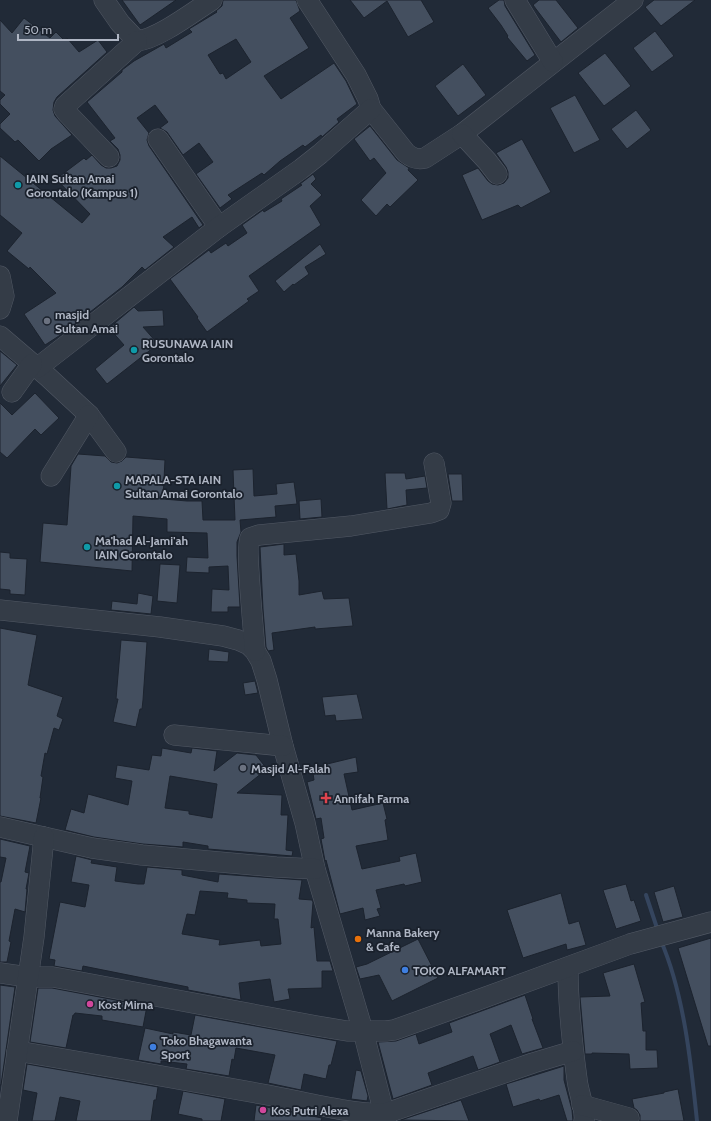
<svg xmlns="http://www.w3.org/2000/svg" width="711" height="1121" viewBox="0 0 711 1121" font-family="Cabin,sans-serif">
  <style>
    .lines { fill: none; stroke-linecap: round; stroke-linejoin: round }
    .stream { stroke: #35455e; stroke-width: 4 }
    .building { fill: #444f5f; stroke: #1c232e; fill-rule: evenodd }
    .minor-casing { stroke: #525965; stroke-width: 21 }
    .minor { stroke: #343c47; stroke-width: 20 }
    .culture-dot { fill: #0f9aa8; stroke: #1a212c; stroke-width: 1.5 }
    .worship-dot { fill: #6b7280; stroke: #1a212c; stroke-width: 1.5 }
    .health-dot { fill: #e0444e; stroke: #1a212c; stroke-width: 1.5 }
    .food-dot { fill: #e8710a; stroke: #1a212c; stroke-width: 1.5 }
    .shop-dot { fill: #3f7fe0; stroke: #1a212c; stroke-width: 1.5 }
    .hotel-dot { fill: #d1479c; stroke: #1a212c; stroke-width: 1.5 }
    .labels { text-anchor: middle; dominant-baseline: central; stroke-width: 3.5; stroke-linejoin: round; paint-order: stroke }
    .poi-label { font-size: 12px; font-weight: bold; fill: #afb6c4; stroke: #1a212c; text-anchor: start }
  </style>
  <rect width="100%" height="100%" fill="#212a37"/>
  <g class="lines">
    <g class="stream">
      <polyline points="646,895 658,931"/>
      <path d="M661,941C684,994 691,1063 697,1121"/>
    </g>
  </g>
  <g class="building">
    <polygon points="122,0 176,0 140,25"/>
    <path d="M223,0H296L300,11L290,18L309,48L264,76L281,99L334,63L346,81L357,104L337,119L339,122L322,137L321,135L305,147L303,145L280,161L264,175L262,173L228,195L232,199L220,208L196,174L213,162L199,143L183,155L167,132L160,128L168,122L155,105L137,118L149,133L147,140L149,146L203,225L199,228L192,217L163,237L174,247L145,270L142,267L122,287L62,334L45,345L24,314L56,293L30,267L29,269L7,251L22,233L0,215V156L82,223L90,214L56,179L84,158L86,160L92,155L101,165L106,168H111L117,166L120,160V155L118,149L110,141L115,138L87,102L122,72V70L134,61L164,44L166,48L192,32L189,29L217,12L216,11L222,6ZM236,39L251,62L226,79L223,73L220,74L208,55Z"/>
    <polygon points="350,0 421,0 434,22 408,37 387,1 364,18"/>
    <polygon points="499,0 504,0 505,6 535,55 527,61 507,37 508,36 501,25 488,8"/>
    <polygon points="539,0 556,0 578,28 561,42 533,5"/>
    <polygon points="654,0 695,0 661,26 645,7"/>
    <polygon points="24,18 50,38 56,32 64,40 67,38 79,52 98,40 107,52 57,97 54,102 53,110 55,116 72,135 51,149 39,161 18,140 15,142 0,128 0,124 10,114 0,104 0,100 5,95 0,91 0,20 12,33"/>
    <polygon points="655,31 674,56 652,72 633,48"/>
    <polygon points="605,53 631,86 604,106 578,73"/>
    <polygon points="463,64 486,95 458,116 435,86"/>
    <polygon points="575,95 600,140 574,153 550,108"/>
    <polygon points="636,110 651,130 627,149 611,129"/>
    <polygon points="370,126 397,160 409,168 408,170 418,180 390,207 387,204 376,216 361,200 386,173 374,158 370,161 354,139"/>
    <polygon points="522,139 551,192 521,208 518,205 482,220 462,175 478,168 488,181 492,184 498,185 504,183 508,178 508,172 506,167 496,153"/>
    <polygon points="313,174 316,179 311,184 322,195 310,206 321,225 249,276 259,291 247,299 249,301 207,332 197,318 198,317 170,279 209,250 211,253 226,243 228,246 247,233 242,225 263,210 264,212 282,201 281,199 302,185 300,184"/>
    <polygon points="320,244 326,254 305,267 309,274 294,285 293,284 284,292 275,281"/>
    <polygon points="134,307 138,311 163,310 164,326 143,327 158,344 107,384 95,369 124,345 109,328"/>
    <polygon points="0,351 17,365 0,386"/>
    <polygon points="35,393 59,418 41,435 35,429 7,458 0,452 0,403 12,415"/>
    <polygon points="78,454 105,456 111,462 117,463 122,461 126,457 165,460 163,499 187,501 202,501 203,520 235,520 233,470 253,469 254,496 277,494 276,484 294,482 297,504 275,506 276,517 240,520 241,532 237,542 237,556 240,607 228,607 228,612 211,612 212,589 229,590 228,566 209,567 209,573 186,572 187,557 208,558 207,533 167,532 167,519 133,516 132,571 40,562 43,523 67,525 71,466"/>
    <polygon points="385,473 405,473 406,479 425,476 427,488 406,490 407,505 387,509"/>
    <polygon points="448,474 462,474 463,501 452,501"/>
    <polygon points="321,499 322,517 300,519 299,501"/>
    <polygon points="284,544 284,555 296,554 299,581 299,595 322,591 324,599 349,598 353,626 315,629 315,627 272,633 274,650 268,651 266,647 263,609 260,547"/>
    <polygon points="0,552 10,553 10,558 27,559 25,595 10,594 10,590 0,589"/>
    <polygon points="160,564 180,565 177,603 157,601"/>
    <polygon points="138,593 153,596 151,614 111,610 112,601 137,604"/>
    <polygon points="0,628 37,635 28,685 63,697 57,716 63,719 59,730 54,728 47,754 45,753 41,776 43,777 40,798 41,798 36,823 0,816"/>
    <polygon points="121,640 147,642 143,700 142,709 140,709 136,727 113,722 118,699 116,699"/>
    <polygon points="209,649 229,652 228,662 208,661"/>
    <polygon points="255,681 258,693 245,695 243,683"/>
    <polygon points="357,694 363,719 336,721 335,715 325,716 322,697"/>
    <path d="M162,748L191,753L192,748L217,751L214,771L237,753L256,755L267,769L237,793L282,795L281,815H288L286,850L293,851L292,856L208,849V846L183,842V847L143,844L94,837L65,830L71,809L84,813L88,794L128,805L132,781L115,778L117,765L149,770L152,755L161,756ZM170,776L217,784L212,818L189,814V811L165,808Z"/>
    <polygon points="356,757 358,772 344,774 352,810 383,803 387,819 385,820 388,840 356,846 362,869 400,861 399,857 416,853 422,882 405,886 404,884 376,890 381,908 377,909 380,916 365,920 363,908 340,914 326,860 325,861 321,839 324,838 321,818 316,819 307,782 314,780 313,773 325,770 323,765"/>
    <polygon points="0,839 30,846 25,872 29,873 26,889 27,889 25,912 15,909 9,941 11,942 7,962 0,962 0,882 1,882 6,858 0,857"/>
    <path d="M76,856L92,860L91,863L117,867L115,881L138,884H144L147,867L182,870V875L218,882L219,874L302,880L299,899L312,900L313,902L311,928L314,927L317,961H330L333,971H322V988L288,989L290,999L274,1002L270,979L239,983L241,1000L188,990V987L83,966L82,971L54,966L55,960L49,959L60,902L85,907L89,885L71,882ZM200,891L228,893L227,898L247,900V903L275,904L274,919H278L281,944L261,946L260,940L219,945L220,940L182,934L187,914L195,915Z"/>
    <polygon points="626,884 631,901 634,900 641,921 616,929 603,890"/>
    <polygon points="674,886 683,917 663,922 654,892"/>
    <polygon points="561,893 569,924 579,921 586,945 567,950 566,944 523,958 507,910"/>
    <polygon points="711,938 711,1046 708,1046 678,948"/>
    <polygon points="418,939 438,978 392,1001 379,975 360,979 356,967 367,964"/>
    <polygon points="634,964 645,1002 641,1003 643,1031 646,1031 646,1050 657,1050 658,1068 630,1069 629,1054 592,1053 592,1054 585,1054 580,997 610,996 603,973"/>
    <polygon points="0,985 15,987 1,1085 0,1085"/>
    <polygon points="38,988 52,988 147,1006 143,1027 102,1020 102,1016 75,1013 74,1015 73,1015 66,1048 30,1042"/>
    <polygon points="525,995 533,1019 532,1019 543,1048 522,1054 511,1025 490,1034 500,1062 478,1070 473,1056 428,1073 432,1085 393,1099 378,1042 396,1041 416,1034 419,1044 452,1032 449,1023"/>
    <polygon points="195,1015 337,1041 331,1065 329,1065 326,1079 304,1074 301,1090 268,1083 275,1055 236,1048 234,1060 232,1059 229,1076 186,1069 187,1064 161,1061 161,1064 138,1060 145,1028 173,1034 173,1032 191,1035"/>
    <polygon points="27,1064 158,1087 156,1100 154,1100 151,1121 76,1121 80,1101 60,1097 55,1121 32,1121 37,1093 23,1090"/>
    <polygon points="564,1066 564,1080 572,1110 573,1121 567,1121 559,1095 540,1101 539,1099 513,1107 506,1084"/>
    <polygon points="356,1070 361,1071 368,1096 367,1101 351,1099"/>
    <polygon points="678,1089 684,1121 640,1121 640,1115 637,1110 634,1108 632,1099 664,1093 664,1092"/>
    <polygon points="183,1091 225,1099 221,1121 202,1121 202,1119 178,1114"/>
    <polygon points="461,1100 469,1121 401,1120"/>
    <polygon points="256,1105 322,1118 321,1121 254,1121"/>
  </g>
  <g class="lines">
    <g class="minor-casing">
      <g id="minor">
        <path d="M104,0L120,23L137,41C158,39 193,12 212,0"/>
        <path d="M307,0L356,75L368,99L371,109L406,153C412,158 417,160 425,158L462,134L633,0"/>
        <polyline points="515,0 553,62"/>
        <polyline points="462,134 487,161 497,174"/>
        <polyline points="158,139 219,227"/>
        <polyline points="109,157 67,113 64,109 65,106 137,41"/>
        <polyline points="0,276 4,296 0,309"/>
        <polyline points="0,336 48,377 89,415 116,452"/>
        <polyline points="37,368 219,227 301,169 320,154 371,109"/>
        <polyline points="12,392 32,364"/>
        <polyline points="51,476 89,415"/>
        <polyline points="0,610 160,627 223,636 238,640 249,645 255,651 261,661 267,680 283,746 305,823 315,869 363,1031 386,1121"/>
        <path d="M255,651C254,634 245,546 250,538L259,535L351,526L431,513L439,510L441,503L434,463"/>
        <polyline points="174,735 283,746"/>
        <polyline points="0,827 92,848 142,855 276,867 315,869"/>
        <path d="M568,968C568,1005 572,1042 577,1079C578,1091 586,1110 584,1121"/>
        <polyline points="0,973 28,977 53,977 317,1026 347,1031 386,1031 394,1030 475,1001 630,944 711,922"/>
        <path d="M17,1051C99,1065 180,1079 262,1094C302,1101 343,1113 384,1114L533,1063L573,1051"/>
        <polyline points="582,1105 629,1118"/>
        <polyline points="7,1121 34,937 44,837"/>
      </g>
    </g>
    <use href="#minor" class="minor"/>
  </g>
  <g class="culture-dot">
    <circle cx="18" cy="185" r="4"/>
    <circle cx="134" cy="350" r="4"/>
    <circle cx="117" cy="486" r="4"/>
    <circle cx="87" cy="547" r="4"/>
  </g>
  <g class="worship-dot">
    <circle cx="47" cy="321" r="4"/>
    <circle cx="243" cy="768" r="4"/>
  </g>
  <path class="health-dot" d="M324 792h4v4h4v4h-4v4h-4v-4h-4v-4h4z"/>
  <circle class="food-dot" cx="358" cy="939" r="4"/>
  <g class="shop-dot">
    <circle cx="405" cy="970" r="4"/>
    <circle cx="153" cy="1047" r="4"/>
  </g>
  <g class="hotel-dot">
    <circle cx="90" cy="1004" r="4"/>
    <circle cx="263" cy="1110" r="4"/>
  </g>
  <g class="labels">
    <g class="poi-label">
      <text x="26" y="178">IAIN Sultan Amai<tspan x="26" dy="14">Gorontalo (Kampus 1)</tspan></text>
      <text x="55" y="314">masjid<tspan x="55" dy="14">Sultan Amai</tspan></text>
      <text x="142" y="343">RUSUNAWA IAIN<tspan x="142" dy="14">Gorontalo</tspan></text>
      <text x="125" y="479">MAPALA-STA IAIN<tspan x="125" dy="14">Sultan Amai Gorontalo</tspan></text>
      <text x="95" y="540">Ma'had Al-Jami'ah<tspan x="95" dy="14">IAIN Gorontalo</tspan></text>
      <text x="251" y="768">Masjid Al-Falah</text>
      <text x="334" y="798">Annifah Farma</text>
      <text x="366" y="932">Manna Bakery<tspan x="366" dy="14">&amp; Cafe</tspan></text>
      <text x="413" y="970">TOKO ALFAMART</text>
      <text x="98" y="1004">Kost Mirna</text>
      <text x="161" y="1040">Toko Bhagawanta<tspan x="161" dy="14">Sport</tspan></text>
      <text x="271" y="1110">Kos Putri Alexa</text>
    </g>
  </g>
  <path d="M18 34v6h100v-6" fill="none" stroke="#afb6c4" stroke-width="2"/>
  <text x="24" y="34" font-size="12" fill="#afb6c4" stroke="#1a212c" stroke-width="3" paint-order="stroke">50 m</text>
</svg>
